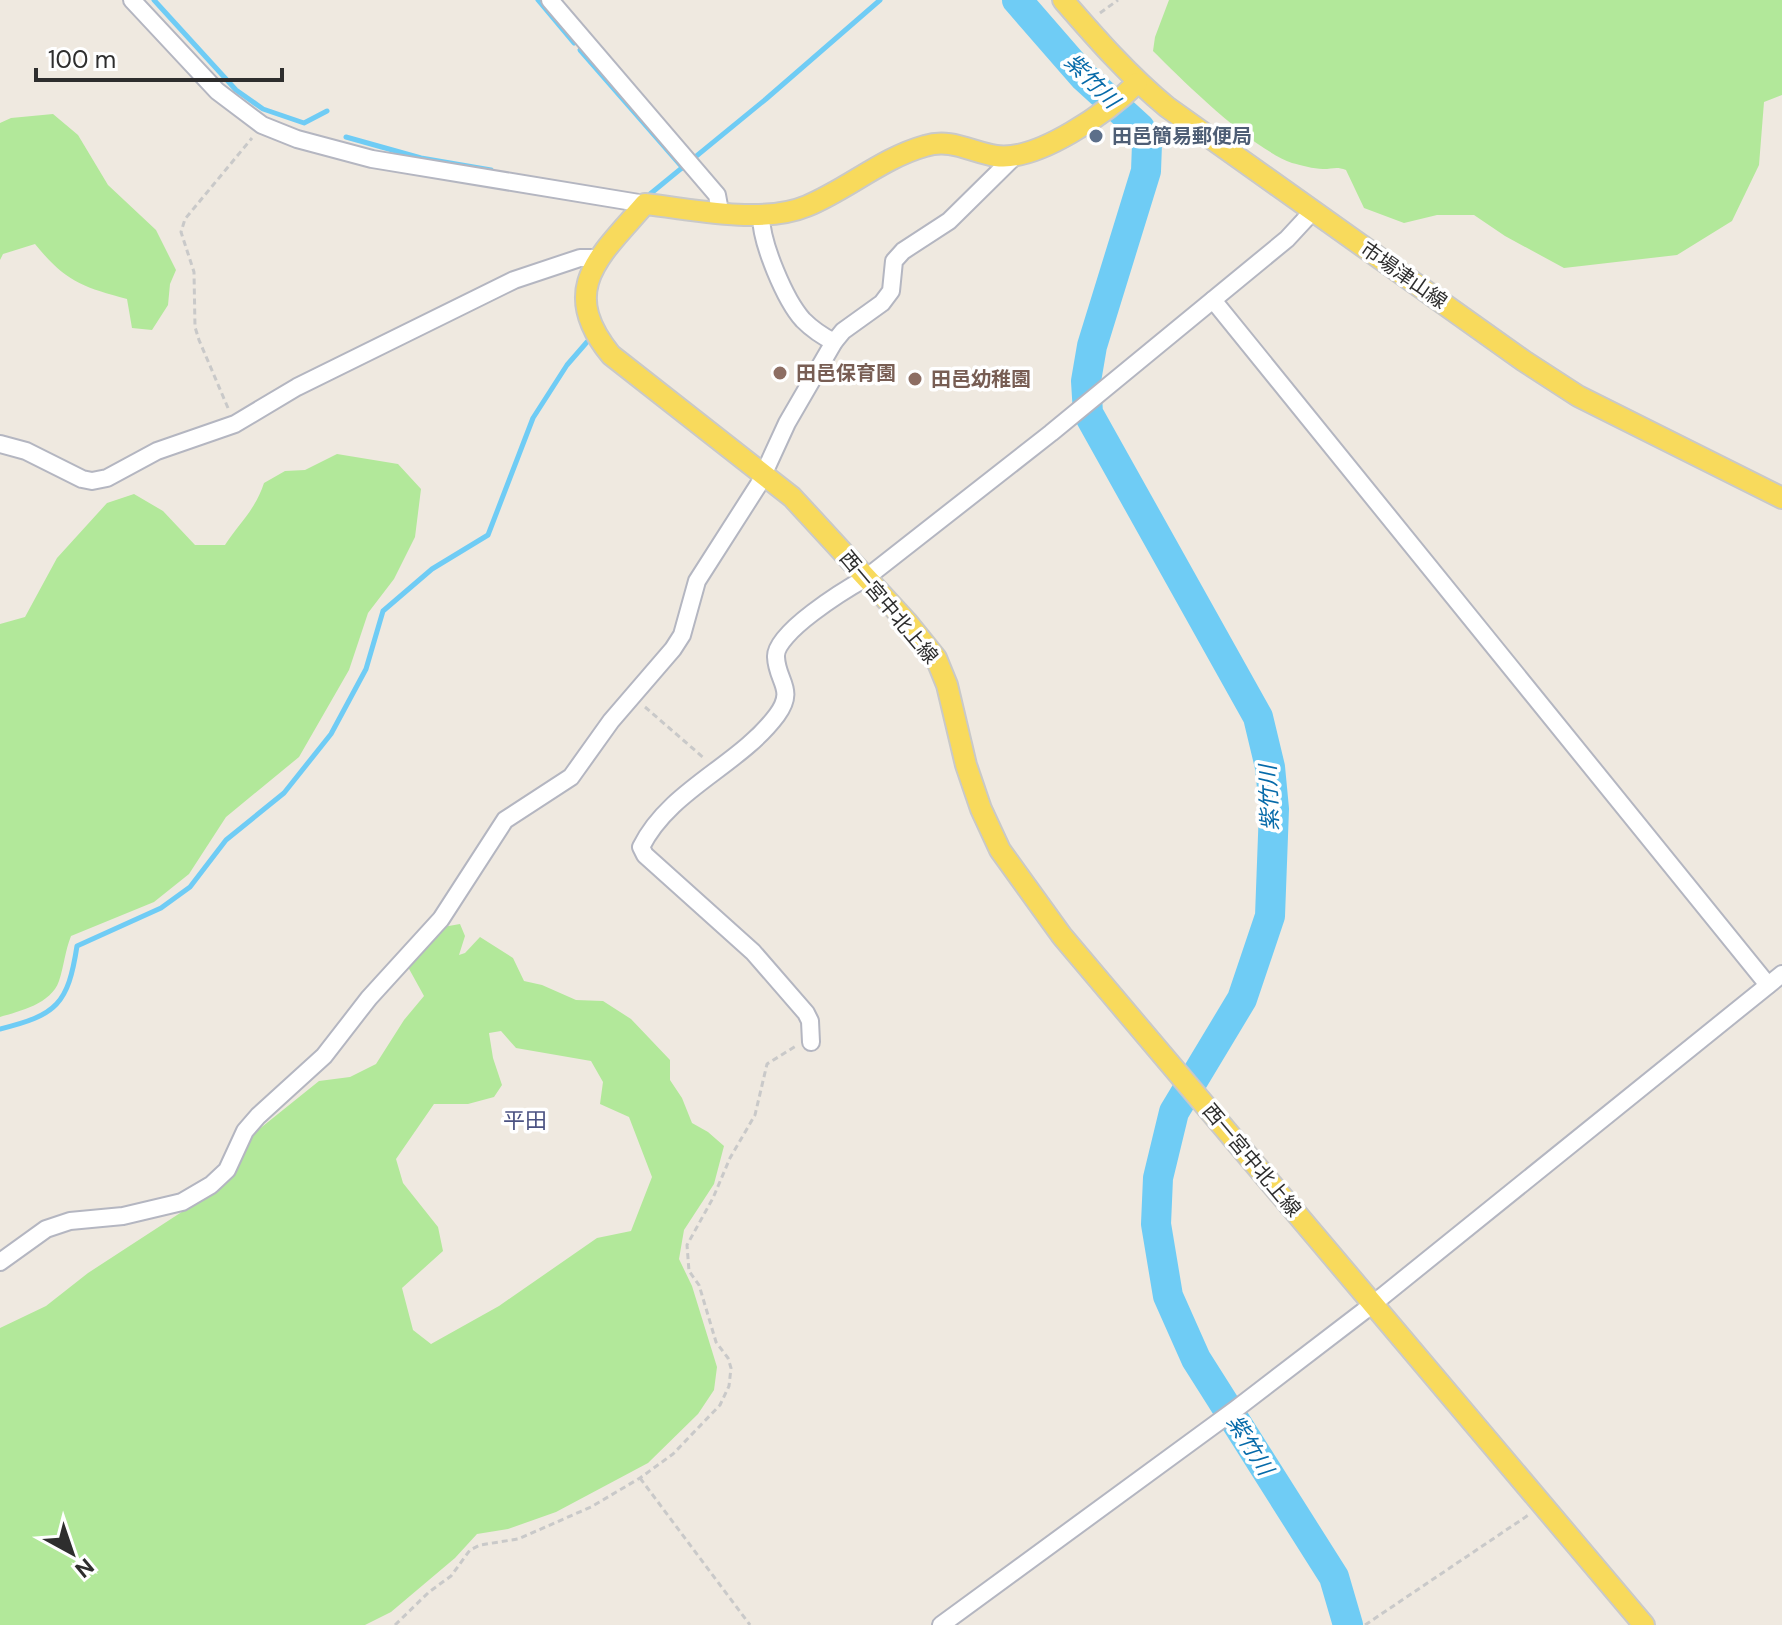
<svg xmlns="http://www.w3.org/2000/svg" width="1782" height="1625" viewBox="0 0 1782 1625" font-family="'DM Sans','Noto Sans JP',sans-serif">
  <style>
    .green { fill: #b2e89a; fill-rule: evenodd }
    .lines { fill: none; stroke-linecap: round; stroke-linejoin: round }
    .stream { stroke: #6fccf5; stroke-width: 5 }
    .river { stroke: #6fccf5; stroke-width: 30 }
    .minor-casing { stroke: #b4b6c1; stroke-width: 20 }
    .major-casing { stroke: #c9c9c9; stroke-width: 24 }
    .path { stroke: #c9c9c9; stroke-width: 3; stroke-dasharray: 6 4; stroke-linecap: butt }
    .minor { stroke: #fff; stroke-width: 16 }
    .major { stroke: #f8da5c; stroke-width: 20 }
    .service-dot { fill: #5c6f8a; stroke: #fff; stroke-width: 3 }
    .education-dot { fill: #8d6e63; stroke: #fff; stroke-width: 3 }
    .labels { text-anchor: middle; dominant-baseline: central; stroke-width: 7; stroke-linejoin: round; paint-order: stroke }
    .service-label { font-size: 20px; font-weight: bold; fill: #4e5e75; stroke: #fff; text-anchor: start }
    .street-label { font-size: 20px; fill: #2e2e2e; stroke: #fff }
    .education-label { font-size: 20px; font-weight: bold; fill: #785e54; stroke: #fff; text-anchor: start }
    .water-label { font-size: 22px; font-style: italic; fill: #066aa9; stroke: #fff }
    .neighbourhood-label { font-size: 22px; fill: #4b5282; stroke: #fff }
  </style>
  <rect width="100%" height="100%" fill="#efe9e0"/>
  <g class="green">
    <path d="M1169,0H1782V95L1764,102L1759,165L1732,221L1677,255L1564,268L1505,236L1474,215H1437L1404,223L1364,208L1346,170C1336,166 1333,169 1323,169C1314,169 1300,165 1292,163C1251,148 1185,83 1153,51L1155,37Z"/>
    <path d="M53,114L78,135L108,185L156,230L176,270L170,284L168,305L152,330L132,328L127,299C82,287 65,281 35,244L3,254L0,260V123L11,118Z"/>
    <path d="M337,454L398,464L421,489L415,537L394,579L368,613L349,670L299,757L226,817L189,874L154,902L71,936C65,951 64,966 59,981C51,1004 20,1011 0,1017V624L25,617L57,558L107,503L134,494L163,511L195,545H225C241,521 255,510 264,483L285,471L305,470Z"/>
    <path d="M460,924L465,936L459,955L465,953L480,937L513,958L524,981L542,985L576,1000L603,1001L631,1019L670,1060V1080L682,1098L692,1123L708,1132L724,1146L714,1184L684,1230L679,1259L692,1286L717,1367L714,1390L698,1414L648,1463L556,1512L508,1529L477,1534L455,1558L391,1612L365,1625H0V1328L46,1306L88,1273L217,1189L237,1169L253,1134L319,1081L350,1077L376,1064L404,1020L424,996L408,967L443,927ZM501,1031L516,1048L591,1061L603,1082L600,1104L629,1117L652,1177L631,1231L597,1238L499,1306L431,1344L413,1330L402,1288L443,1251L438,1227L403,1183L396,1159L434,1104H468L494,1097L502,1085L493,1058L489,1033Z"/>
  </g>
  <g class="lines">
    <g class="stream">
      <polyline points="154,0 236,90 263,109 304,123 327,111"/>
      <polyline points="538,0 574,43"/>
      <polyline points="580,50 683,168"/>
      <polyline points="346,137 421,158 491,170"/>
      <polyline points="644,199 766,99 880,0"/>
      <path d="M0,1029C57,1015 68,1004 77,946L161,908L190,887L226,840L284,793L331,734L366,669L383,611L432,569L488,535L533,418L567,365L587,342"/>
    </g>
    <polyline class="river" points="1017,0 1084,77 1140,128 1147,144 1146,171 1092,346 1086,381 1088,413 1258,717 1270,767 1274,809 1270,916 1242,999 1174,1112 1158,1178 1156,1224 1168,1296 1196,1359 1334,1577 1348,1625"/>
    <g class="minor-casing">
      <g id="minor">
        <polyline points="132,0 217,91 262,125 297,139 372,159 645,204"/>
        <polyline points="550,0 717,195 720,211"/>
        <path d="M761,216C761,243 785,300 803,320C812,329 822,336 834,342"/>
        <polyline points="1213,300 1768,985"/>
        <polyline points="0,444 26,451 82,479 92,481 107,478 157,451 235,424 297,387 514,280 580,258 598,258"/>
        <path d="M811,1042L810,1021L806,1013L753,952L645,855L641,847C670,789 739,766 777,715C796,689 777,682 776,657C774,633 846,589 866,578L1051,433L1287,239L1312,212"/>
        <polyline points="0,1262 46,1229 70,1221 123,1216 182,1202 211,1185 227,1170 245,1131 258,1116 324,1056 369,998 441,919 505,820 571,777 611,721 673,649 682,635 697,581 759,484 787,423 834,342 843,331 882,303 891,291 894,261 903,251 949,221 1014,157"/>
        <polyline points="941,1625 1236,1409 1373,1304 1782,974"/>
      </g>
    </g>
    <g class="major-casing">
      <g id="major">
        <path d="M1063,0C1096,38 1128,75 1167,107L1524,361L1578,396L1782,498"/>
        <path d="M1137,83C1109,111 1038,162 996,156C971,152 951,138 925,146C882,158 848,189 807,206C762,225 693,209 645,204C600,256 557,289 611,355L792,497L907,622L936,658L947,685L966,765L981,809L1000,850L1062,936L1644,1625"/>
      </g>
    </g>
    <g class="path">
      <polyline points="1100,13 1118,0"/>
      <polyline points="228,408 199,340 195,327 194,272 181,232 185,219 252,138"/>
      <polyline points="645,707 705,759"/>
      <polyline points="640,1478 750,1625"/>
      <polyline points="395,1625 429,1592 451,1576 470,1550 480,1545 518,1539 591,1507 640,1478 673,1454 720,1405 729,1386 731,1368 728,1358 716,1342 699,1285 689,1271 687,1245 713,1198 730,1158 755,1115 767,1064 796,1046"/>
      <polyline points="1365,1625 1530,1514"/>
    </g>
    <use href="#minor" class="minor"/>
    <use href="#major" class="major"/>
  </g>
  <circle class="service-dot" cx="1096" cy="136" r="8"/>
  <g class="education-dot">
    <circle cx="780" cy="373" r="8"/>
    <circle cx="915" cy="379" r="8"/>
  </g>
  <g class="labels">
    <g class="service-label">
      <text x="1112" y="136">田邑簡易郵便局</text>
    </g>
    <g class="street-label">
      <text transform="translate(1404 275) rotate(35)">市場津山線</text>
      <text transform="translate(889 607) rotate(50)">西一宮中北上線</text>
      <text transform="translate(1252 1160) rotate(50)">西一宮中北上線</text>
    </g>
    <g class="education-label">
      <text x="796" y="373">田邑保育園</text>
      <text x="931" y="379">田邑幼稚園</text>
    </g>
    <g class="water-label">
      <text transform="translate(1092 81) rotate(45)">紫竹川</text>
      <text transform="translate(1269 798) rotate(-92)">紫竹川</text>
      <text transform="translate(1250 1445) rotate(58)">紫竹川</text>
    </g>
    <g class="neighbourhood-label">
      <text x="525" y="1120">平田</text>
    </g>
  </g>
  <g transform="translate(72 1553) rotate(140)" stroke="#ffffff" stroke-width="6" paint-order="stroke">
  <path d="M0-6L14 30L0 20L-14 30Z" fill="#2e2e2e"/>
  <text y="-12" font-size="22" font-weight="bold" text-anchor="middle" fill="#2e2e2e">N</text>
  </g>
  <path d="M36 68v12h246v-12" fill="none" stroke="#2e2e2e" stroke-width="4"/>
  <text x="48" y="68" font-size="24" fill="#2e2e2e" stroke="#ffffff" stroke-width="6" paint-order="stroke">100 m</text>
</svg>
